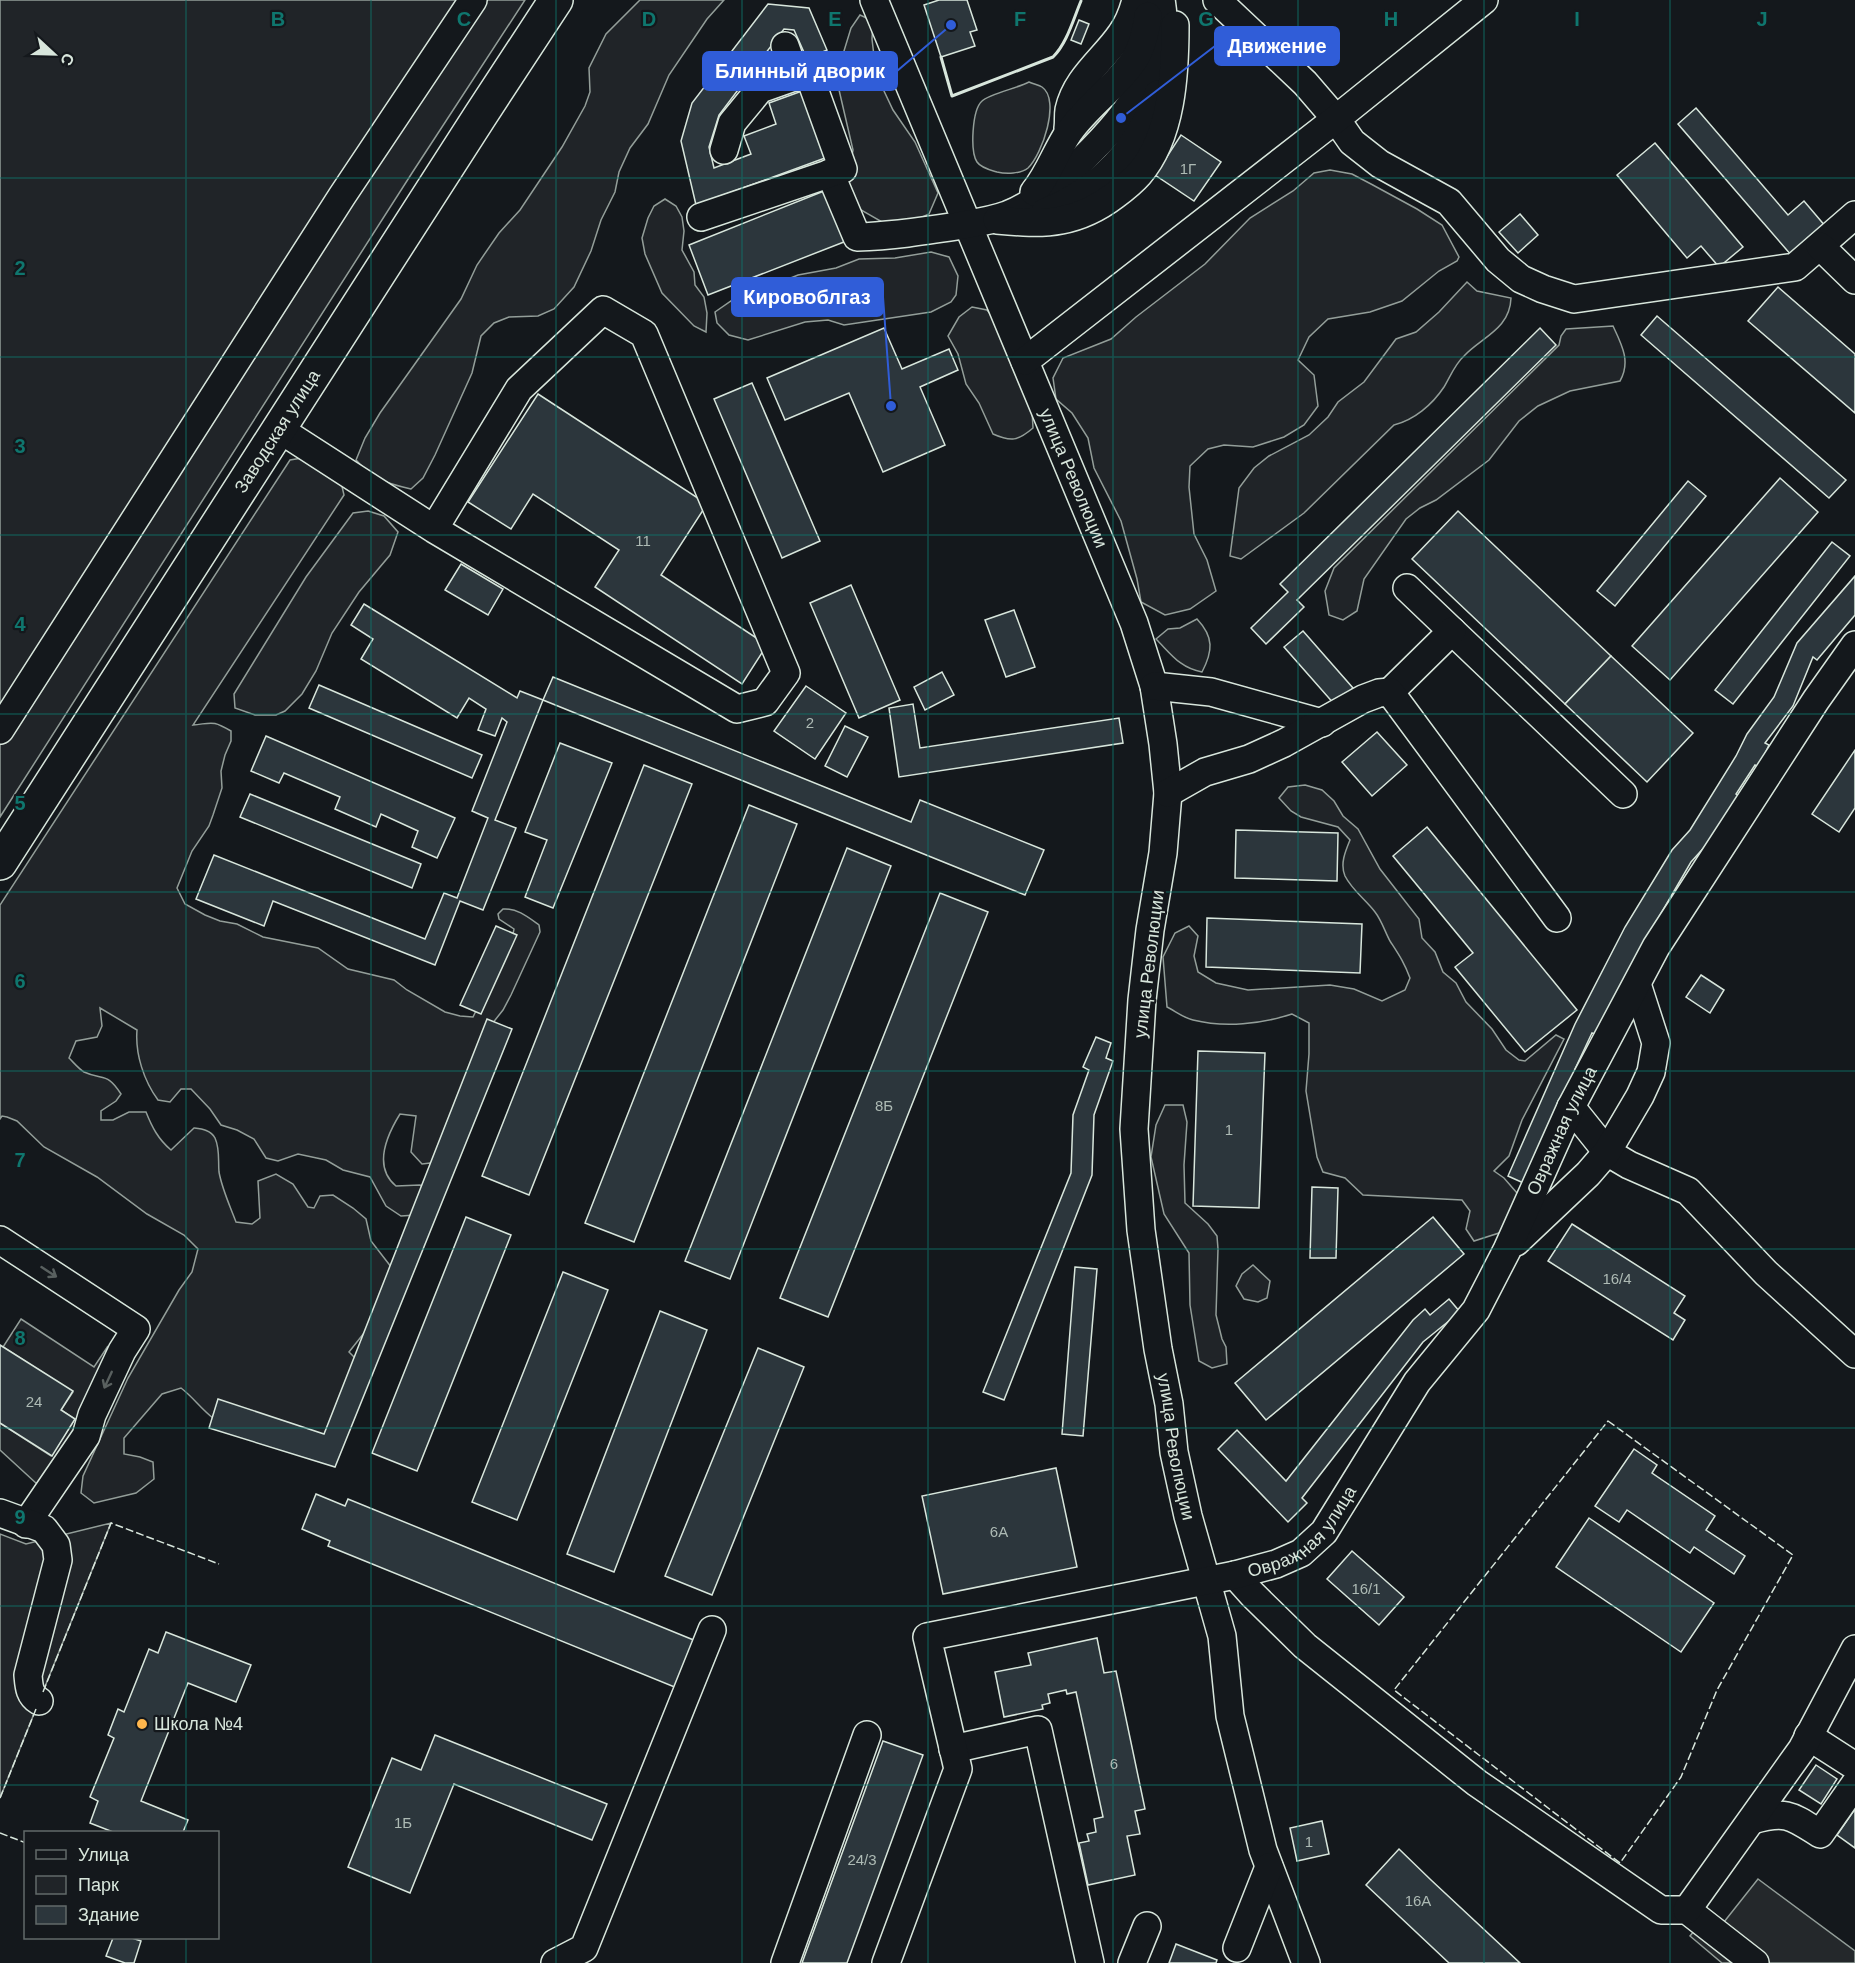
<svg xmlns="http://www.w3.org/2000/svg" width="1855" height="1963" viewBox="0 0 1855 1963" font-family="Arial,sans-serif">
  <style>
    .green { fill: #202428; stroke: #939e99; stroke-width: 1.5 }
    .parking { fill: #24282b; stroke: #939e99; stroke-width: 1.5 }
    .building { fill: #2c363c; stroke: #d8e6dc; stroke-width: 1.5 }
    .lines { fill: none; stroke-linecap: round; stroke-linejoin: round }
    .minor-casing { stroke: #d8e6dc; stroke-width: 30 }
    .major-casing { stroke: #d8e6dc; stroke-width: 36 }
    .minor { stroke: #14181c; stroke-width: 27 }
    .major { stroke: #14181c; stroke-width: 33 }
    .fence { stroke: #d8e6dc; stroke-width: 1.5; stroke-dasharray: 8 3; stroke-linecap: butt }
    .wall { stroke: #d8e6dc; stroke-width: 3 }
    .oneway { stroke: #59605f }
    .grid { fill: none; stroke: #0f766e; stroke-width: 1.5; stroke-opacity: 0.55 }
    .poi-dot { fill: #ffb74d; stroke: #14181c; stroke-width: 2 }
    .labels { text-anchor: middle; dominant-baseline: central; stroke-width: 4.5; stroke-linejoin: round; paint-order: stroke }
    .number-label { font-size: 15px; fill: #adbab4 }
    .street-label { font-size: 18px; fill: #d8e6dc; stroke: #14181c }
    .poi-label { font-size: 18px; fill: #d8e6dc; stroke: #14181c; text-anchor: start }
    .grid-label { font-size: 20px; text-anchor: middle; font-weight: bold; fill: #0f766e; stroke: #14181c; stroke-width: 4.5; stroke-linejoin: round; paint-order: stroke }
    .leader { fill: none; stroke: #305dd8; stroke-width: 2 }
    .callout-dot { fill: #305dd8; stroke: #14181c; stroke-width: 2 }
    .callout { fill: #305dd8; stroke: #305dd8; stroke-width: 2 }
    .callout-label { font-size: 20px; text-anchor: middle; font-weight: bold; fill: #fff }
  </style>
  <rect width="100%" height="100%" fill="#14181c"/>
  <g class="green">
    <polygon points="0,0 525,0 412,173 0,817"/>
    <path d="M640,0H724L707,19L669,75L648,124L630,148L619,172L615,192L601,220L591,251L574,287L554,309L538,316L509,317L494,323L481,336L472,373L435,455L423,478L411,489C385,483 374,480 356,460L365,438L380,413L461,299L477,265L499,233L520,210L562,147L585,106L590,92L589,68L606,34Z"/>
    <polygon points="860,15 873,21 872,39 874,56 884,91 893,110 915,142 938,193 929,214 905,225 889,226 861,210 852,202 846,188 853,150 836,77 851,28"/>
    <path d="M1029,82C1033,84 1039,85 1042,87C1061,100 1042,155 1028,168C1021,174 1006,174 997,172C990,170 981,168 977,162C970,151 972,110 982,101C989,94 1018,88 1029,82Z"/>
    <polygon points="1330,170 1352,174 1371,184 1417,209 1442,225 1459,257 1457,261 1439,271 1402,301 1370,312 1328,319 1309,337 1298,360 1314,375 1318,406 1304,425 1284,437 1253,447 1224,445 1208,449 1190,466 1189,487 1194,534 1207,560 1216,591 1190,609 1165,615 1141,602 1137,579 1121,521 1094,468 1088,438 1072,413 1056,399 1053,378 1063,358 1111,339 1136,317 1205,264 1250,218 1293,191 1314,173"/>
    <polygon points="665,199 676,206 682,217 684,231 682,250 694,272 695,285 704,297 707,313 706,332 694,326 662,293 645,254 642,238 648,218 654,206"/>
    <polygon points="931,252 949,257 958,276 956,295 951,302 931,312 844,325 828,320 805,322 748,340 729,335 717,323 715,312 731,301 744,294 761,290 798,275 836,268 859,259 895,258"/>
    <path d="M1467,282L1477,291L1511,298C1510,329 1482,337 1464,356C1455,364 1450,377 1444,387C1432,405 1414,420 1394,425L1304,513L1241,559L1230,556L1239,488L1254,468L1269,456L1309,435L1328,417L1338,402L1364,382L1396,339L1416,332L1439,312Z"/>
    <path d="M972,307L987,310L997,322L1032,411L1033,428C1018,441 1011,442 993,434L979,403L966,384L958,354L948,336L959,317Z"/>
    <path d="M1613,326C1622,345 1631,362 1620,381L1570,391L1538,406L1519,421L1489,460L1436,500L1420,508L1406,519L1364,579L1357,611L1343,620L1329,615L1325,591L1334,568L1559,345L1561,336L1566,329Z"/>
    <path d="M302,458L341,482L344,495L193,725C213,723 212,720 231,731V741L225,755L221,771L222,788L213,815L209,826L192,851L177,888L185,904L205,915L220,921L237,924L263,937L318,948L348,969L394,980L407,990L445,1012L460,1016L473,1017L513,934L514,929L499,919L498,914L503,909C517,908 528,917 539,925L540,932L511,995L503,1010L488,1029L439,1162L422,1164L411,1152L416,1116L400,1114C387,1135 373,1167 396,1186L420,1185L433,1193L416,1215L401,1216L386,1206L370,1177L343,1170L326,1160L298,1154L278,1161L266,1158L254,1139L237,1130L221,1125L210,1109L191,1089H181L170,1102L158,1100C144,1081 135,1054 137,1030L100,1008L102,1026L97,1037L76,1041L69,1058C74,1063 79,1069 84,1072C104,1081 107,1072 121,1094L116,1101L101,1111V1120H113L129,1112H146C152,1127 158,1139 171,1150L194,1128C202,1129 211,1130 215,1138C220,1149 218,1160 219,1172C222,1189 230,1206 236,1222L252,1224L260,1218L258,1181L276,1174L293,1184L308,1207L314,1208L320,1196L333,1195L353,1208L366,1219L371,1241L395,1272L377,1321L364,1333L349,1352L363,1366L331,1448L213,1418C201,1409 193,1397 181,1388L162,1394L124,1438V1454L140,1457L153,1462L154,1479L136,1493L94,1503L81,1493L83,1476L128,1378L179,1290L192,1272L198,1249L184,1235L147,1214L97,1177L44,1147L17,1121L7,1117L2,1116L0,1119V905L290,460Z"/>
    <polygon points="368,511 384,516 398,532 390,555 359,592 332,633 316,671 302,694 285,711 276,715 255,715 235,708 234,694 306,577 353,513"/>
    <path d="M1197,619C1214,637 1213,651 1202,672C1180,668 1171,654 1156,639L1168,629L1180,628Z"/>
    <path d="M1305,785L1322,790L1334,801L1343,816L1358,829L1380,869L1419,919L1422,938L1435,952L1443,972L1456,983L1466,1002L1492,1029L1506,1050L1519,1060L1525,1061L1556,1035L1564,1039L1522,1120L1509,1156L1494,1171L1504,1178L1517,1193L1515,1217L1502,1232L1474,1241L1466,1229L1470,1211L1462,1200L1363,1195L1345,1178L1323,1172L1317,1157L1306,1091L1309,1054V1023L1292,1014C1261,1024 1225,1028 1193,1020C1184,1018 1175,1011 1167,1007L1163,957L1175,933L1189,926L1198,936L1194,956L1198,972L1216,983L1248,990L1330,985L1354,989L1382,1001L1405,990L1410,978C1404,962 1399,955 1390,941C1385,932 1382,921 1375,912C1366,900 1352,890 1345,876C1340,864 1345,852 1350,840L1338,827L1301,817L1291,811L1279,798L1288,787Z"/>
    <polygon points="1165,1105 1183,1105 1187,1122 1184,1165 1185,1203 1208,1224 1217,1236 1218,1249 1216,1315 1222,1339 1226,1347 1227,1364 1212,1368 1199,1361 1190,1305 1189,1253 1164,1214 1151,1157 1156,1125"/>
    <polygon points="1253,1265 1270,1281 1267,1298 1258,1302 1244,1299 1236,1286 1242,1274"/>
    <polygon points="21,1319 94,1367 108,1346 83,1429 37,1484 0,1450 0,1423 51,1456 75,1419 61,1410 73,1392 3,1347"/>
    <polygon points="111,1523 0,1798 0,1534 26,1544"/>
  </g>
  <polygon class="parking" points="1758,1879 1855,1951 1855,1963 1722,1963 1690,1936 1709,1913 1724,1922"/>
  <g class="building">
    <polygon points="939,0 967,0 977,30 970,32 975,46 941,57 924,5"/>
    <polygon points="768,4 809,8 827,50 807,59 794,30 784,29 719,115 709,147 714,168 751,154 744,136 776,124 769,103 802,91 825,158 696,205 681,141 692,103"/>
    <polygon points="1079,20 1089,24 1081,44 1071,40"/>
    <polygon points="1696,108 1788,215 1804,201 1826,227 1792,256 1678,124"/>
    <polygon points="1181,135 1221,162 1194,201 1155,175"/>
    <polygon points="1655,143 1743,247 1719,267 1701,246 1687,258 1617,175"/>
    <polygon points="829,189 849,240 708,295 689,245"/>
    <polygon points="1520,214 1538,235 1518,253 1499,232"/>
    <polygon points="1778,287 1855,354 1855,413 1748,321"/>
    <polygon points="1657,316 1846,480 1829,498 1641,335"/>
    <polygon points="884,328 902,369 949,349 958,370 920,387 945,445 883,472 849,393 785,420 767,378"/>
    <polygon points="1540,328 1556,345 1297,600 1304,607 1266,644 1251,628 1288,592 1280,584"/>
    <polygon points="752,383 820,541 782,558 714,399"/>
    <polygon points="538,394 707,504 661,575 767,645 742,684 595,587 619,550 533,494 511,529 468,502"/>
    <polygon points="1780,478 1818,512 1670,680 1632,646"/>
    <polygon points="1688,481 1706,496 1615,606 1597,591"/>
    <polygon points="1458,511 1611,656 1565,704 1412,559"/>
    <polygon points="1832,542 1850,556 1733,704 1715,690"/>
    <polygon points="461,564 503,589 488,615 445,590"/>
    <polygon points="1855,576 1855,615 1817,660 1813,657 1793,706 1765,743 1769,745 1759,767 1755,765 1736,794 1741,797 1709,842 1691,862 1646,939 1595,1034 1592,1033 1575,1069 1578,1070 1528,1185 1508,1176 1575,1024 1625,927 1672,850 1690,830 1736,756 1747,734 1774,697 1797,643"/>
    <polygon points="851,585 900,700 859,718 810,603"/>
    <polygon points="364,604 517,698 520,691 543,700 495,820 516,828 483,910 460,901 435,965 273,901 264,926 196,899 214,855 425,939 444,893 457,898 488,818 472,811 507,722 502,718 495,736 478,730 486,709 469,698 457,718 361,659 373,639 351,625"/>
    <polygon points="1014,610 1035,667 1006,677 985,620"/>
    <polygon points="1303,631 1353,688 1335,705 1284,647"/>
    <polygon points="1611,656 1693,733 1647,782 1565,704"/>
    <polygon points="942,672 954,695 925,710 914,687"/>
    <polygon points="553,677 911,822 920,800 1044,850 1025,895 543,700"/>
    <polygon points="319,685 482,755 472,778 309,708"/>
    <polygon points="806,686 846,713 815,759 774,731"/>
    <polygon points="913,704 920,748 1119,718 1123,743 899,777 889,708"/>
    <polygon points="845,726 868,737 847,777 825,766"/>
    <polygon points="1377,732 1407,765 1372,796 1342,762"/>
    <polygon points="266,736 455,818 437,858 412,847 418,831 381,814 376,827 335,809 340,797 284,773 279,783 251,771"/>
    <polygon points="560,743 612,763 553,908 525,897 547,840 525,832"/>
    <polygon points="1855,750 1855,808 1839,832 1812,814"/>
    <polygon points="644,765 692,784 529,1195 482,1176"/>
    <polygon points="250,794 421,864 412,888 240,817"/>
    <polygon points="749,805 797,824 634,1242 585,1223"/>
    <polygon points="1427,827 1577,1010 1525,1052 1455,967 1473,953 1393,856"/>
    <polygon points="1236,830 1338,833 1337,881 1235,878"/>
    <polygon points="847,848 891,866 730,1279 685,1261"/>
    <polygon points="940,893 988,912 828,1317 780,1298"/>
    <polygon points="1207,918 1362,924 1360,973 1206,967"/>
    <polygon points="496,926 517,935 481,1014 460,1005"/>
    <polygon points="1701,975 1724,990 1710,1013 1686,997"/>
    <polygon points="487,1019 512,1029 335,1467 209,1428 218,1399 324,1434"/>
    <polygon points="1096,1037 1111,1043 1106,1058 1113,1061 1094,1115 1092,1175 1004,1400 983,1392 1071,1173 1073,1115 1089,1070 1083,1067"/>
    <polygon points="1198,1051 1265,1053 1259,1208 1193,1206"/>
    <polygon points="1312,1187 1338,1188 1336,1258 1310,1258"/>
    <polygon points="466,1217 511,1235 417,1471 372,1453"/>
    <polygon points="1433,1217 1464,1254 1266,1420 1235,1383"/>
    <polygon points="1572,1224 1685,1296 1674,1313 1685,1320 1673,1340 1548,1261"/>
    <polygon points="1075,1267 1097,1269 1083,1436 1062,1434"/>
    <polygon points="563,1272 608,1290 517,1520 472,1502"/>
    <polygon points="1449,1299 1460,1312 1423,1342 1302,1498 1307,1503 1288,1522 1218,1449 1237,1430 1286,1481 1413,1320 1425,1309 1430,1315"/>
    <polygon points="660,1311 707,1330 614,1572 567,1554"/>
    <polygon points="0,1345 73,1391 61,1410 75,1419 52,1456 0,1423"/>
    <polygon points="758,1348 804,1367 712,1595 665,1576"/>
    <polygon points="1634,1449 1657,1465 1652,1473 1715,1516 1706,1530 1745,1556 1734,1574 1694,1547 1690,1553 1627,1510 1619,1522 1595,1506"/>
    <polygon points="1056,1468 1077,1567 943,1594 922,1496"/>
    <polygon points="316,1494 345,1506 348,1499 696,1641 677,1688 328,1546 330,1541 302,1529"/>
    <polygon points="1589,1518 1714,1603 1681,1652 1556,1567"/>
    <polygon points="1352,1551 1404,1597 1379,1625 1327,1579"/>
    <polygon points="166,1632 251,1665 236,1702 188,1683 141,1801 188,1820 183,1832 113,1832 90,1823 98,1801 90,1797 114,1738 108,1735 118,1709 124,1712 149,1649 158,1653"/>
    <polygon points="1097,1638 1104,1673 1116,1671 1145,1809 1135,1811 1140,1834 1127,1836 1135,1875 1088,1885 1079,1843 1089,1841 1087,1834 1096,1832 1094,1819 1103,1817 1076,1692 1067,1694 1066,1690 1048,1694 1050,1703 1042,1705 1043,1709 1004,1717 995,1672 1031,1665 1028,1653"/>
    <polygon points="435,1735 607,1804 592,1840 454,1784 410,1893 348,1867 392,1758 421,1770"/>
    <polygon points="883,1741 923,1755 847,1963 802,1963"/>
    <polygon points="1816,1765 1837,1779 1821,1804 1799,1790"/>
    <polygon points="1855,1809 1855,1848 1837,1835"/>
    <polygon points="1322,1821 1329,1854 1297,1861 1290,1828"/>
    <polygon points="1399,1849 1431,1880 1520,1963 1449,1963 1366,1885"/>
    <polygon points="113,1938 132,1938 141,1941 134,1963 125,1963 106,1956"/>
    <polygon points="1176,1944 1217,1960 1216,1963 1169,1963"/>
  </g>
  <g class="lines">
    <g class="minor-casing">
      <g id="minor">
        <path id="s1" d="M874,0L1134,623L1154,686L1163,744L1168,793L1163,853L1150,930L1142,1000L1134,1129L1141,1230L1158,1349L1169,1404L1174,1452L1188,1516L1222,1636L1230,1716L1263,1850L1306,1963"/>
        <polyline points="1217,0 1305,83 1336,119 1352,142 1380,164 1449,202 1498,260 1521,279 1543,289 1574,299 1795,267 1855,215"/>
        <polyline points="785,46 796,77"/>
        <path d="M1068,128C1069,122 1068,116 1069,110C1076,78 1104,59 1121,34C1129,23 1133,12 1136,0"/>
        <path d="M830,173L857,237C891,236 924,231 957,226C974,223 991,221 1007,215C1030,207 1052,187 1070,171C1115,130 1174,66 1161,0"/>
        <path d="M1034,192C1049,174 1056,151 1069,132C1088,105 1116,87 1134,60C1142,48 1146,30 1148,16"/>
        <path d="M1045,212C1099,190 1138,150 1158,94"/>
        <polyline points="701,217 843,169 808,72 760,89 732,123 724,150"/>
        <path d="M997,220C1018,222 1041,224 1061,220C1082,216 1098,208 1115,195C1123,189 1132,182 1139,174C1172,136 1175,73 1175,25"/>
        <polyline points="1820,246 1855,280"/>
        <polyline points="1025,361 1336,119 1484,0"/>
        <polyline points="279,429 434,529 737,709 765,702 786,673 644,334 603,310 519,389 434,529"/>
        <polyline points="1407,588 1623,794"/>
        <polyline points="1154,686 1211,692 1322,723"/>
        <polyline points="1390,692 1452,631"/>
        <polyline points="0,730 342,196 473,0"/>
        <polyline points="1168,793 1205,772 1249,759 1284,743 1363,699 1379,693 1390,692 1557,918"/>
        <polyline points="1571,1107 1607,1152 1629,1165 1688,1191 1766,1273 1855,1354"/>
        <polyline points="0,1240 136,1329 122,1351 92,1415 86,1436 26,1524"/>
        <polyline points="1516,1242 1588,1174 1607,1152 1640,1096 1651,1072 1656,1043 1637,984"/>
        <path d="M0,1513L44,1529L56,1545L58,1560L28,1675C29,1686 29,1695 39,1701"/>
        <polyline points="1235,1575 1252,1594 1305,1646 1477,1783 1661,1910 1687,1910 1755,1963"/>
        <polyline points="1808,1736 1855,1766"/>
        <polyline points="953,1749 1038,1730 1090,1963"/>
        <path d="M1752,1820C1787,1810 1792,1816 1820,1834L1855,1784"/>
        <polyline points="1687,1910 1802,1749 1855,1649"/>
        <polyline points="1237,1948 1269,1867"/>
        <polyline points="555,1963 584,1948 712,1630"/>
        <polyline points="785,1963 867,1735"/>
        <path id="s2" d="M886,1963L958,1769L927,1637L1235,1575L1276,1564L1301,1553L1324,1532L1417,1382L1476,1310L1507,1250L1571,1107L1656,947L1816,700L1855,645"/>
        <polyline points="1132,1963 1147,1926"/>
      </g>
    </g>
    <g class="major-casing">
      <g id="major">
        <path id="s3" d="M0,863L480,116L556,0"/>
      </g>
    </g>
    <use href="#minor" class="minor"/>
    <use href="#major" class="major"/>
    <g class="fence">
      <polygon points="1608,1421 1793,1555 1717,1690 1681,1777 1620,1863 1394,1690"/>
      <polyline points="43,1692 111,1523 219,1564"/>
      <polyline points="0,1798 36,1709"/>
      <polyline points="0,1833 26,1843"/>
    </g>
    <path class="wall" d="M941,57L952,96L1053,57C1067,43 1073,20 1081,1"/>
  </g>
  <defs><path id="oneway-shaft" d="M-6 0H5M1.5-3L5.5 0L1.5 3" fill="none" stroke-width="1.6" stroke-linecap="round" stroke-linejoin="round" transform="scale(1.5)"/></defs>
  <g class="oneway">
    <use href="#oneway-shaft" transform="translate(49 1272) rotate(33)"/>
    <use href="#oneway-shaft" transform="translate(108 1380) rotate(115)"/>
  </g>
  <path class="grid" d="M186,0V1832M371,0V1963M556,0V1963M742,0V1963M928,0V1963M1113,0V1963M1298,0V1963M1484,0V1963M1670,0V1963M0,178H1855M0,357H1855M0,535H1855M0,714H1855M0,892H1855M0,1071H1855M0,1249H1855M0,1428H1855M0,1606H1855M0,1785H1855M186,1938V1963"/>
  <circle class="poi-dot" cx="142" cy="1724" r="6"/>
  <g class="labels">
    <g class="number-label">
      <text x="1188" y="168">1Г</text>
      <text x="643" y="540">11</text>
      <text x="810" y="722">2</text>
      <text x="884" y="1105">8Б</text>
      <text x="1229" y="1129">1</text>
      <text x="1617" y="1278">16/4</text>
      <text x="34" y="1401">24</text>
      <text x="999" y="1531">6А</text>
      <text x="1366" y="1588">16/1</text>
      <text x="1114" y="1763">6</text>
      <text x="403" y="1822">1Б</text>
      <text x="1309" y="1841">1</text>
      <text x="862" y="1859">24/3</text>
      <text x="1418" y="1900">16А</text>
    </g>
    <g class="street-label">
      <text stroke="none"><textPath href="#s3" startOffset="513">Заводская улица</textPath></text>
      <text stroke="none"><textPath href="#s1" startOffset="518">улица Революции</textPath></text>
      <text transform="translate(1149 964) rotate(-83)">улица Революции</text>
      <text stroke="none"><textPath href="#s2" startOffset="1226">Овражная улица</textPath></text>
      <text stroke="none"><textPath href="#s1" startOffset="1508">улица Революции</textPath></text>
      <text stroke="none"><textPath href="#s2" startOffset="740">Овражная улица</textPath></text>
    </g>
    <g class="poi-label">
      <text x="154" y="1724">Школа №4</text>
    </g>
  </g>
  <g class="grid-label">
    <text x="278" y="26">B</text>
    <text x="464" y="26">C</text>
    <text x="649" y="26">D</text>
    <text x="835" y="26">E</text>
    <text x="1020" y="26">F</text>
    <text x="1206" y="26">G</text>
    <text x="1391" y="26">H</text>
    <text x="1577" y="26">I</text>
    <text x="1762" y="26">J</text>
    <text x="20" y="275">2</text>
    <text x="20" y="453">3</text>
    <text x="20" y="631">4</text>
    <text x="20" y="810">5</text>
    <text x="20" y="988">6</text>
    <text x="20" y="1167">7</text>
    <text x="20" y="1345">8</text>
    <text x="20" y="1524">9</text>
  </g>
  <path class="leader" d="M1121 118L1215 46M951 25L897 71M891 406L883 297"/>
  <g class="callout-dot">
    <circle cx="1121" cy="118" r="6"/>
    <circle cx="951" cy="25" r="6"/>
    <circle cx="891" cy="406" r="6"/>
  </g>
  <g class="callout">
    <rect x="1215" y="27" width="124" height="38" rx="6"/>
    <rect x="703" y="52" width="194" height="38" rx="6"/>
    <rect x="732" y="278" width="151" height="38" rx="6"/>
  </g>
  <g class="callout-label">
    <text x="1277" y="53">Движение</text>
    <text x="800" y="78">Блинный дворик</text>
    <text x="807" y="304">Кировоблгаз</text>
  </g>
  <rect x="24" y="1831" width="195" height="108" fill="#14181c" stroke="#626a69" stroke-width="1.5"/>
  <rect x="36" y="1850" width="30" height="9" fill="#14181c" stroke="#626a69" stroke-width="1.5"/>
  <text x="78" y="1861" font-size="18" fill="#d8e6dc">Улица</text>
  <rect x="36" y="1876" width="30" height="18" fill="#202428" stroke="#626a69" stroke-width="1.5"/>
  <text x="78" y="1891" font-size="18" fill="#d8e6dc">Парк</text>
  <rect x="36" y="1906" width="30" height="18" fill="#2c363c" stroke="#626a69" stroke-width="1.5"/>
  <text x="78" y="1921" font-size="18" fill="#d8e6dc">Здание</text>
  <g transform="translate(54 54) rotate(112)" stroke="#14181c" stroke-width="4.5" paint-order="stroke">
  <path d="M0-4.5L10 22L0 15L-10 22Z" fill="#d8e6dc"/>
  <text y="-9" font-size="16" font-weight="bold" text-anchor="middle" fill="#d8e6dc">С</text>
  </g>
</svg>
